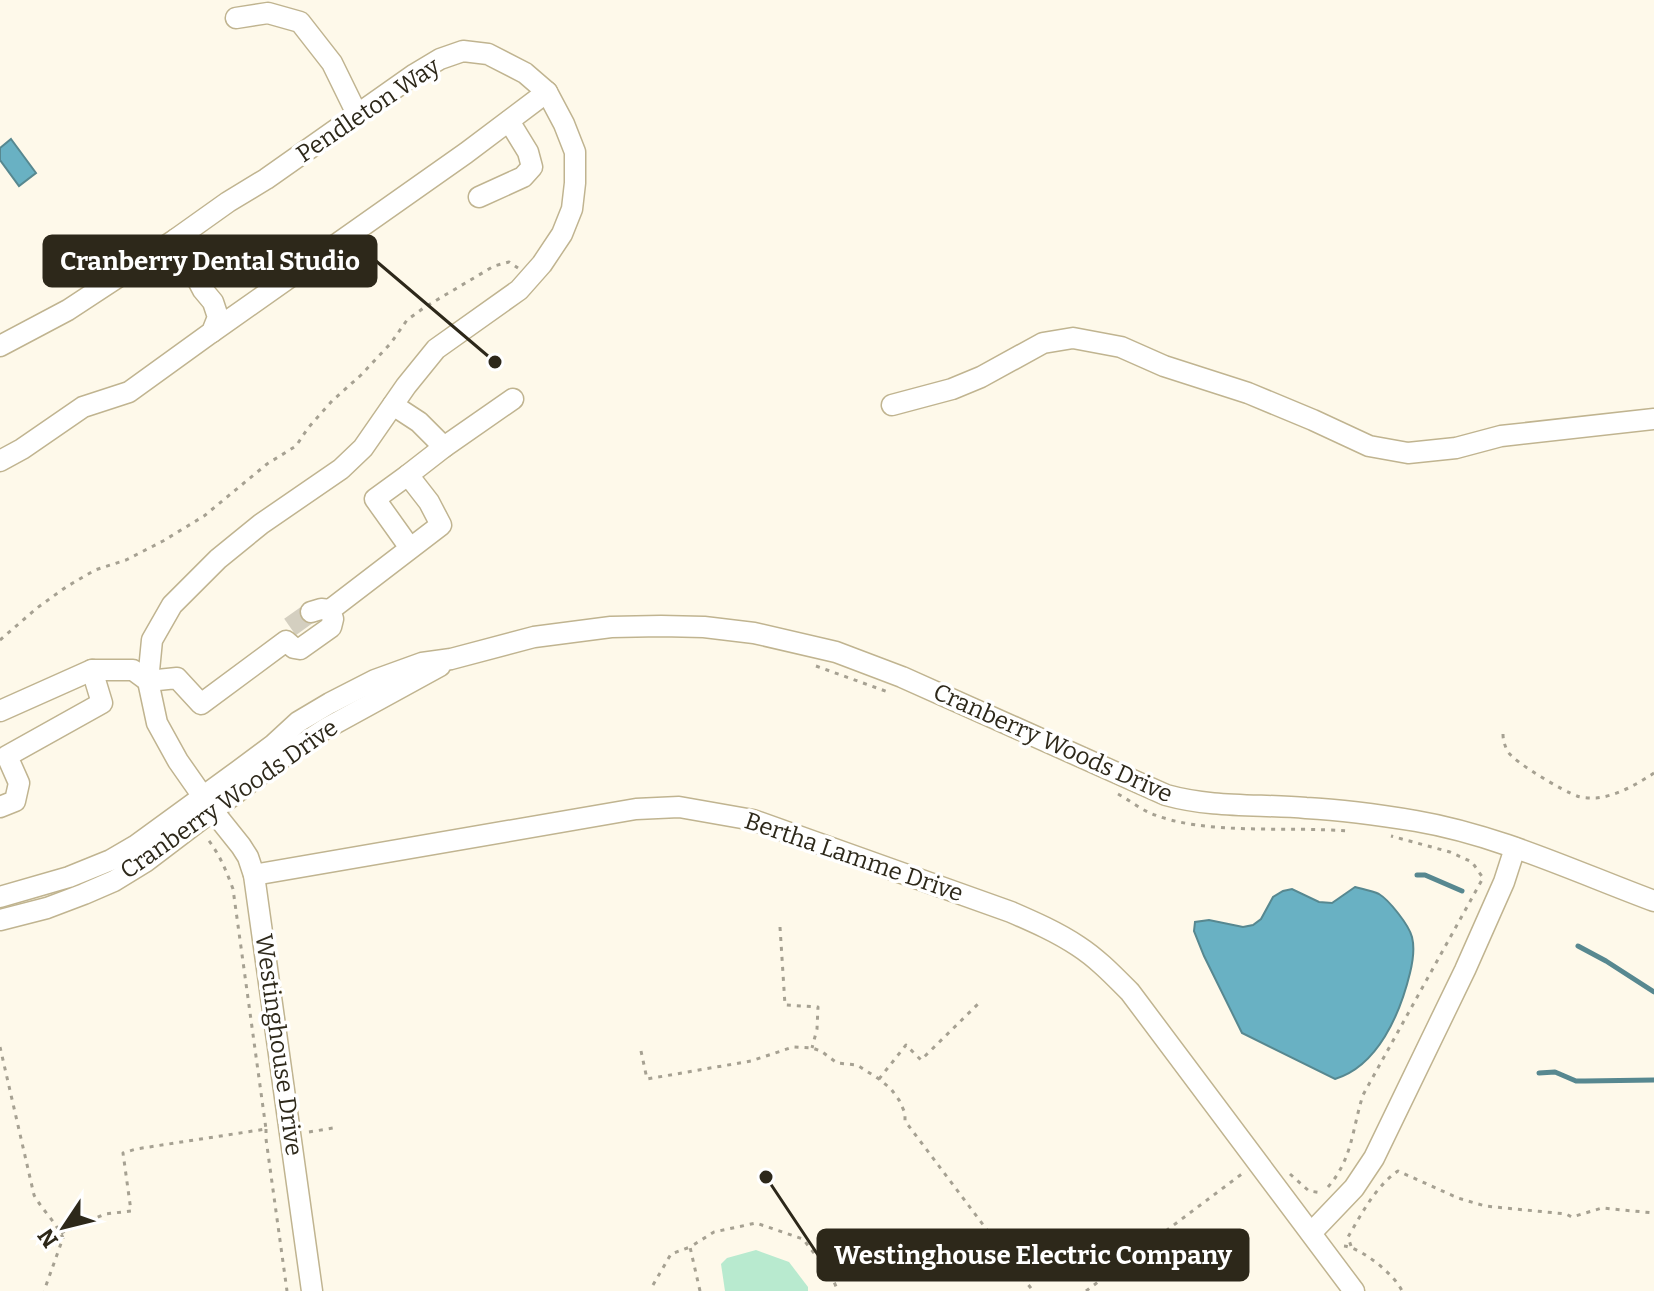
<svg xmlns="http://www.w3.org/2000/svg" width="1654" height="1291" viewBox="0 0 1654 1291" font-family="Bitter,serif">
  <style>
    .green { fill: #b8eacf }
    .water { fill: #69b1c3; stroke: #578890; stroke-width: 2 }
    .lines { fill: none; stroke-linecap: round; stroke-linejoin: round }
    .stream { stroke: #578890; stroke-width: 5 }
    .minor-tunnel { stroke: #d4cfc0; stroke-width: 20; stroke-dasharray: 20 10; stroke-linecap: butt }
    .minor-casing { stroke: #c0b490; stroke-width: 23 }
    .path { stroke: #a6a192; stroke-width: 3; stroke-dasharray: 4 6; stroke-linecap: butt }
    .minor { stroke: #fff; stroke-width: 20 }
    .labels { text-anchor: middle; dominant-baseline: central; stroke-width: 7; stroke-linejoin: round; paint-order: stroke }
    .street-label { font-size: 24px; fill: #2d281a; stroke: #fff }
    .leader { fill: none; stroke: #2d281a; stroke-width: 3 }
    .callout-dot { fill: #2d281a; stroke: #fff; stroke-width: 3 }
    .callout { fill: #2d281a; stroke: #2d281a; stroke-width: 3 }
    .callout-label { font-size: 26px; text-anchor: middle; font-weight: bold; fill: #fff }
  </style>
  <rect width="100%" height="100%" fill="#fef9ea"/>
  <polygon class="green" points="756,1250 789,1262 808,1287 808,1291 725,1291 721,1264 727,1258"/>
  <g class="water">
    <polygon points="11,139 36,173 19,186 0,160 0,148"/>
    <path d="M1355,887C1362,889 1372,891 1379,894C1389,900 1409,925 1412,937C1415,949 1413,961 1410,973C1400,1014 1378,1066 1335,1079L1242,1033L1204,956L1194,931L1195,922L1209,920L1243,927L1253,925L1261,919L1273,897L1283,891L1292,889L1319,902L1332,903Z"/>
  </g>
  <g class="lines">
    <g class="stream">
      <polyline points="1417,875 1425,875 1462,891"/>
      <polyline points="1578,946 1606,961 1654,992"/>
      <polyline points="1539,1073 1555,1072 1576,1081 1585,1081 1654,1080"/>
    </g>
    <polyline class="minor-tunnel" points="290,627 311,612"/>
    <g class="minor-casing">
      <g id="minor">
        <polyline points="236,18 268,13 300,22 332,63 357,114"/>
        <polyline points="479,197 523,177 532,167 528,152 509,121"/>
        <polyline points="212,332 466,153 547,92"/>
        <polyline points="0,346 68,310 176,239"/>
        <polyline points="393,405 419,422 444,447"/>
        <polyline points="892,405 952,389 981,377 1043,343 1073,338 1121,347 1164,366 1248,393 1313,420 1369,446 1408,453 1456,448 1501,436 1654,419"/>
        <polyline points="0,461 22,449 83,407 129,392 212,332 218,317 213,302 203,290 176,239 228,202 266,179 415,74 440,59 463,51 488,54 525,73 547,92 564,124 575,152 575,183 572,209 562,234 542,264 519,290 436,349 406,386 363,448 341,469 261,524 218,559 172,605 152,640 148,681 157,723 178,761 213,811 241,846 248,857 254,875 312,1291"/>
        <polyline points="408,475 375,499 410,548"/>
        <polyline points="311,612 321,609 330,610"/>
        <polyline points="0,711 92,670 133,670 148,681 177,678 201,704 286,641 294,648 300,649 331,627 333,619 330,610 441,525 429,502 408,475 444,447 513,399"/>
        <polyline points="0,807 15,801 19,783 7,756 102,703 92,670"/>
        <path d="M254,875L636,809L679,807L753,820L1011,912C1034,922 1057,932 1078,946C1098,959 1114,976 1130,992L1354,1291"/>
        <path d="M0,897L69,877L111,860L135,846L238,771L273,745L298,722L330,703L375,680L422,663L451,659L534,637L611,627L661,626L704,627L754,633L836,652L902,677L1166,795C1213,808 1258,804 1306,808C1343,810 1380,815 1416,821C1498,835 1576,872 1654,901"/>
        <polyline points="0,920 47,908 84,894 114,881 145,862 290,752 325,729 440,666"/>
        <polyline points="1311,1233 1354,1188 1374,1158 1465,970 1504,882 1515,848"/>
      </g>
    </g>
    <g class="path">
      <polyline points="0,640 37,608 66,587 95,570 126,560 163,541 204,516 267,464 296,446 308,428 332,401 361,375 391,343 407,320 425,307 494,266 509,262 518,268"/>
      <polyline points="816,666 888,692"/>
      <path d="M1503,734C1503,741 1505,746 1508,752C1517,764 1563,791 1577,796C1582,798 1591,798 1596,798C1617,796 1637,784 1654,773"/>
      <path d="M1118,794C1129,800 1139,808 1150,813C1204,836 1288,826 1348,831"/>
      <polyline points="780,927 785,1005 818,1007 817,1029 812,1048"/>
      <path d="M0,1047L34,1195C42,1210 56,1222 63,1238L44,1291"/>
      <polyline points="641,1051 647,1079 751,1061 793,1047 812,1048 821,1051 837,1063 857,1065 879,1079 891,1089 899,1100 905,1113 905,1121 1033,1291"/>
      <polyline points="879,1079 906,1045 921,1060 978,1004"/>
      <polyline points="266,1129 266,1139 287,1291"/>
      <polyline points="309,1132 333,1128"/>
      <polyline points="1290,1174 1309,1191 1323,1193"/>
      <path d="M1328,1187C1353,1158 1352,1129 1363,1095L1483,878L1472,862L1450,852L1391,836"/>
      <path d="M61,1233L105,1214L131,1211L123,1153L136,1149L266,1129L233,889C226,870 219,853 206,837"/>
      <path d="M1344,1246C1362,1248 1395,1275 1402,1291"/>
      <path d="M1351,1246L1348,1237C1362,1213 1376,1186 1398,1171L1458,1198L1485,1206L1566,1214L1572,1217L1602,1208L1654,1213"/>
      <polyline points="653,1285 671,1254 690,1247"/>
      <polyline points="700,1291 690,1247 714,1232 756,1223 803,1239 831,1275 838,1291"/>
      <polyline points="1086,1291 1243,1173"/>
    </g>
    <use href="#minor" class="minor"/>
  </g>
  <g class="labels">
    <g class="street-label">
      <text transform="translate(368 110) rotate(-34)">Pendleton Way</text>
      <text transform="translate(1053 743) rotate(24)">Cranberry Woods Drive</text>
      <text transform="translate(229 799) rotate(-35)">Cranberry Woods Drive</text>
      <text transform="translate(854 857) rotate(19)">Bertha Lamme Drive</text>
      <text transform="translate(279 1045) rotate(82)">Westinghouse Drive</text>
    </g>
  </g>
  <path class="leader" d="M495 362L376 261M766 1177L818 1255"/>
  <g class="callout-dot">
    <circle cx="495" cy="362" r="8"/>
    <circle cx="766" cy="1177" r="8"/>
  </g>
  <g class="callout">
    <rect x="44" y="236" width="332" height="50" rx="8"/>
    <rect x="818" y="1230" width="430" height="50" rx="8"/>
  </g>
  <g class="callout-label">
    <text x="210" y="270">Cranberry Dental Studio</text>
    <text x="1033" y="1264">Westinghouse Electric Company</text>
  </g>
  <g transform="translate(64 1227) rotate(235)" stroke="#ffffff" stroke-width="6" paint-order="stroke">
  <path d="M0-6L14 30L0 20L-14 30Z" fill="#2d281a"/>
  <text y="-12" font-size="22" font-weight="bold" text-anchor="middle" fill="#2d281a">N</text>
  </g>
</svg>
